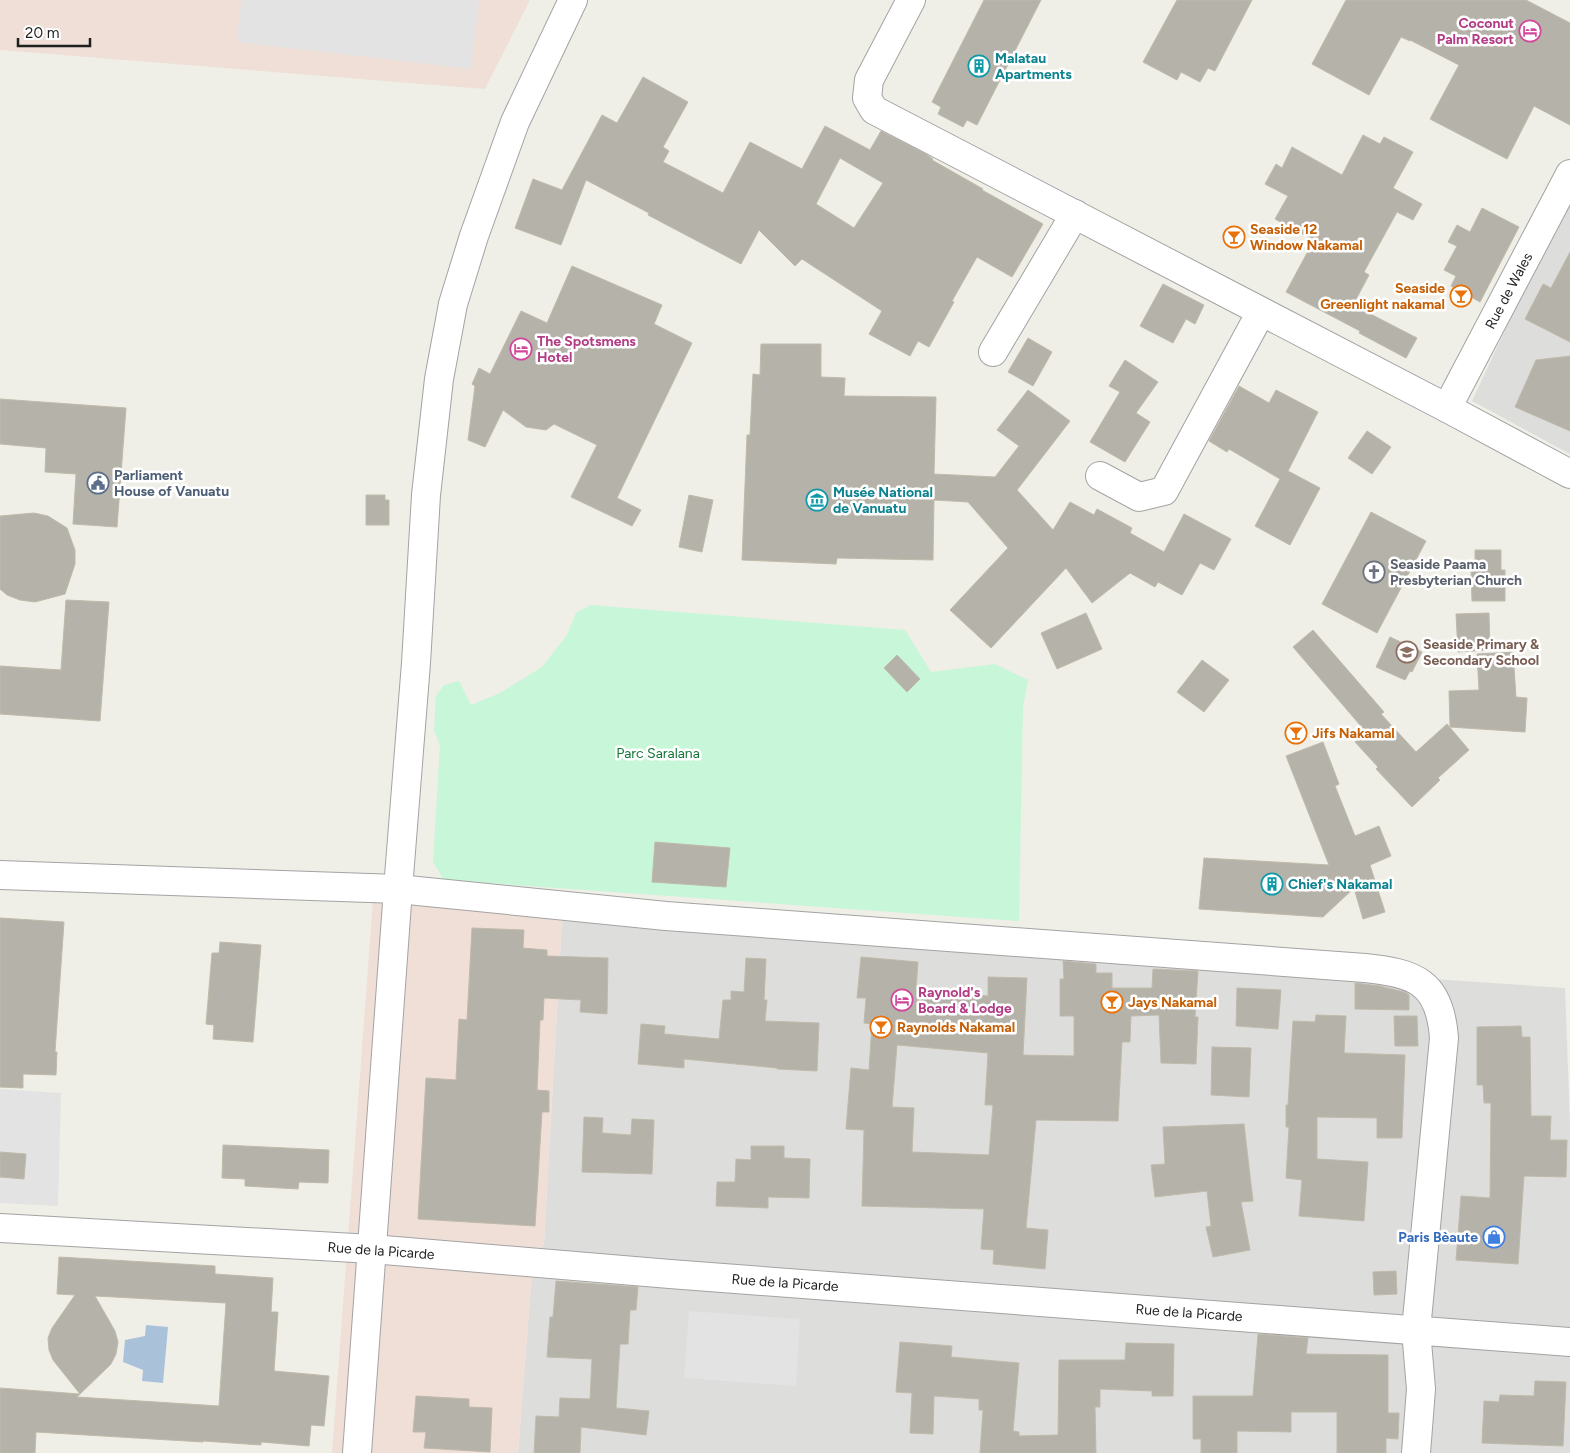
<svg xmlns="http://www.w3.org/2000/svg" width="1570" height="1453" viewBox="0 0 1570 1453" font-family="Figtree,sans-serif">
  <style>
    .residential { fill: #dddddc }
    .commercial { fill: #efdfd7 }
    .park { fill: #c7f6d8 }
    .parking { fill: #e3e3e3 }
    .water { fill: #aac1da }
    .building { fill: #b5b2a9; stroke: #c0baaa; fill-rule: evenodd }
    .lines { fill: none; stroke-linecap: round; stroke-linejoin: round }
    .minor-casing { stroke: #a3a3a3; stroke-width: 30 }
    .tertiary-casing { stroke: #a3a3a3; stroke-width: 30 }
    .minor { stroke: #fff; stroke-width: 28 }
    .tertiary { stroke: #fff; stroke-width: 28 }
    .labels { text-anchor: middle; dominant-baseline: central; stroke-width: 5; stroke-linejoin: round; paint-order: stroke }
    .hotel-label { font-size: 14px; font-weight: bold; fill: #b23c85; stroke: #fff; text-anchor: start }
    .culture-label { font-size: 14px; font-weight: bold; fill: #0d838f; stroke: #fff; text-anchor: start }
    .food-label { font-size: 14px; font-weight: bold; fill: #c56008; stroke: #fff; text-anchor: start }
    .street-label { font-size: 14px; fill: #1f1f1f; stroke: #fff }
    .service-label { font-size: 14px; font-weight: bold; fill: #4e5e75; stroke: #fff; text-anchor: start }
    .worship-label { font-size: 14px; font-weight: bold; fill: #5b616d; stroke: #fff; text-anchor: start }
    .education-label { font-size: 14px; font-weight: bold; fill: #785e54; stroke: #fff; text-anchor: start }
    .park-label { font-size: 14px; fill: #147738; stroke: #fff }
    .shop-label { font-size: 14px; font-weight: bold; fill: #366cbe; stroke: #fff; text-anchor: end }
  </style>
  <rect width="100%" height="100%" fill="#efefe7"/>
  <g class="residential">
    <polygon points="1570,195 1570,454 1472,401 1563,206"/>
    <polygon points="562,920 1565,988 1570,1124 1570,1453 518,1453 532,1272 544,1243"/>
  </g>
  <g class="commercial">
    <polygon points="0,0 530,0 485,89 0,50"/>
    <polygon points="373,900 562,920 544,1243 532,1272 518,1453 332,1453"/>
  </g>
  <polygon class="park" points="590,605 905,630 931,672 995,664 1028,680 1023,707 1019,921 444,880 433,862 440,745 434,731 436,696 444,685 459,681 471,705 500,693 542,667 567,635 576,613"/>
  <g class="parking">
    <polygon points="241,0 479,0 471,69 237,42"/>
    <polygon points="0,1089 61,1093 58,1206 0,1203"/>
    <polygon points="689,1311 800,1319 796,1386 684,1378"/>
  </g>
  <polygon class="water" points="146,1325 168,1327 163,1383 142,1381 143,1370 123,1362 125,1340 145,1336"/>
  <g class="building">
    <polygon points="984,0 1041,0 977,125 967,120 963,127 938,114 941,107 932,102"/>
    <polygon points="1177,0 1252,0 1215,71 1208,68 1200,82 1181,72 1177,80 1143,62"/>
    <polygon points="1346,0 1526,0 1570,23 1570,125 1534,106 1507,159 1430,119 1459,65 1410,40 1410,41 1401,37 1369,95 1312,64"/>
    <path d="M643,77L688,102L663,147L669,151L663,162L723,193L750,142L802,169L825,126L870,150L881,131L926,154L933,159L932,160L983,189L982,190L1043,224L1012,277L977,257L952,301L954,302L929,347L918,341L910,356L869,334L882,311L802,259L795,266L759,230L741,264L648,215L649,213L586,180L561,245L515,228L533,179L562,190L602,115L617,123ZM840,158L883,183L854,228L816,204Z"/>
    <polygon points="1363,135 1380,144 1384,137 1413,152 1393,188 1422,204 1413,220 1397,212 1364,272 1369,275 1353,305 1417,338 1406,358 1359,333 1360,331 1286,292 1314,240 1275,219 1288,196 1265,184 1276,164 1282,168 1292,147 1342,175"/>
    <polygon points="1482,208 1519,227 1480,302 1451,286 1456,276 1444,270 1457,246 1448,242 1457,225 1470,232"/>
    <polygon points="1570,252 1570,342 1525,319 1543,284 1551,288"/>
    <polygon points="572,266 662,305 654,324 692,343 617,498 641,510 632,526 571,497 597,445 554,424 546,430 526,427 503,410 485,447 468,440 475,386 472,384 479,368 490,374 521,311 547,323"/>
    <polygon points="1163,284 1204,305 1195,324 1186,319 1173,343 1140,326"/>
    <polygon points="1028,338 1052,352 1033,386 1008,372"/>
    <polygon points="761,344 821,344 821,377 845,378 844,396 936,397 934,474 995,477 1019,446 997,430 1028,390 1070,421 1017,490 1053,530 1070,502 1094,515 1097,509 1132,528 1130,533 1164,552 1184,514 1231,539 1214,570 1200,563 1182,595 1158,582 1155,587 1130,573 1092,603 1066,568 991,648 950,610 1008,548 968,502 934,500 933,560 837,558 836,564 742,560 747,435 750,435 753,374 760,375"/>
    <polygon points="1570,356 1570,431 1515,407 1536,360"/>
    <polygon points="1125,360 1158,382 1136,413 1150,422 1125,462 1090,442 1120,392 1109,386"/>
    <polygon points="1239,386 1269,403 1276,390 1318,412 1288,471 1320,488 1290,545 1255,526 1280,479 1229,449 1227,452 1209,441"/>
    <polygon points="0,399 126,408 117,527 73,524 76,474 45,472 46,448 0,444"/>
    <polygon points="1367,431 1391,447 1372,474 1348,458"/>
    <polygon points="366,495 385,495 385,500 389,500 389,525 366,525"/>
    <polygon points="689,495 713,500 702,552 679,547"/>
    <polygon points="1371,512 1426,541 1377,633 1322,604"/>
    <polygon points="34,513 48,516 67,528 75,550 75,564 65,594 35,602 20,600 7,595 0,589 0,516"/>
    <polygon points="1475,550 1501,550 1501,570 1505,570 1505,601 1472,601 1471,569 1475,569"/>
    <polygon points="66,600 109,602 100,721 0,714 0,666 61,670"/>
    <polygon points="1086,613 1102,649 1057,669 1041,633"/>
    <polygon points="1489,613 1490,650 1458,652 1456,614"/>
    <polygon points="1313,630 1384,712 1381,714 1416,752 1447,724 1469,750 1438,778 1440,780 1412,807 1376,769 1378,767 1355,742 1366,732 1293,647"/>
    <polygon points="1390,637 1422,652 1412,672 1410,671 1405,680 1376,667"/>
    <polygon points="1513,652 1516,697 1527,698 1525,732 1450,727 1449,691 1479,690 1477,654"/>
    <polygon points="897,655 920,679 907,692 884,668"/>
    <polygon points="1202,660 1229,680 1204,712 1177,692"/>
    <polygon points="1323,742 1339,784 1335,786 1355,836 1379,826 1391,856 1370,865 1385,912 1363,919 1354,888 1323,917 1199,909 1204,858 1329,865 1286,756"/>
    <polygon points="655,842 730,848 726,887 652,882"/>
    <polygon points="0,918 64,922 55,1052 57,1052 56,1075 23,1074 23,1088 0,1087"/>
    <polygon points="472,928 524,930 523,948 547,950 547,956 608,958 607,1014 580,1012 581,1000 544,998 543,1020 540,1020 537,1090 549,1091 549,1112 542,1112 535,1226 418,1219 426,1078 456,1080 459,1019 467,1020"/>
    <polygon points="220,942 261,945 253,1042 213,1039 214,1025 206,1024 212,953 219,953"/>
    <path d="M861,957L918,962L916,989L988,996V977L1027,978L1023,1055L1074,1056V1016H1060V979H1064L1063,961L1096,964V973H1112V988H1152L1153,969L1198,971L1195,1017H1198L1196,1064L1161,1063L1159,1015L1131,1016L1130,1042H1122L1118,1121L1036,1120L1026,1228L1048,1230L1045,1269L993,1264L994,1250L981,1249L984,1209L862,1206L864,1130L846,1129L851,1068L869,1070L872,1024L864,1023L866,998H857ZM897,1045L988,1053L985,1105H993L989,1155L912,1152L914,1108L892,1107Z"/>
    <polygon points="746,958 766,959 764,1000 767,1000 765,1021 819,1023 817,1071 777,1069 777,1068 684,1059 684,1068 638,1064 641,1024 665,1026 664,1034 719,1039 723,1000 731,1000 731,991 744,992"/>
    <polygon points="1355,983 1380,986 1404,992 1409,995 1409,1010 1355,1009"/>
    <polygon points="1237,988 1281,990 1278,1029 1236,1026"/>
    <polygon points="1316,1015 1346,1016 1344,1053 1405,1055 1402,1138 1377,1138 1377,1118 1317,1117 1317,1159 1368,1162 1364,1221 1299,1216 1302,1180 1286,1178 1289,1127 1286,1127 1286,1105 1288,1105 1293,1021 1315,1022"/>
    <polygon points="1394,1016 1417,1016 1418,1046 1395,1046"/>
    <polygon points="1521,1026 1522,1037 1530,1037 1531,1116 1551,1116 1550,1140 1567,1140 1566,1177 1524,1176 1518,1264 1456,1260 1461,1196 1490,1198 1491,1103 1484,1103 1483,1085 1477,1085 1477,1027"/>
    <polygon points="1212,1047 1251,1048 1249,1097 1211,1095"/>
    <polygon points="584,1117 603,1118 602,1133 631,1135 632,1119 654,1120 652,1174 582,1172"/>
    <polygon points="1244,1124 1253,1201 1241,1202 1250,1250 1213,1257 1206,1227 1211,1226 1207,1191 1155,1197 1151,1165 1165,1164 1163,1127"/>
    <polygon points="223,1145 329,1150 328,1183 299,1182 298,1189 245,1186 245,1179 222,1178"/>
    <polygon points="751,1146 784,1146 784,1158 810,1159 809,1198 768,1197 768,1208 716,1206 717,1182 735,1182 736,1159 751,1160"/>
    <polygon points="0,1152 26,1154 24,1179 0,1177"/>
    <path d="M59,1257L215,1266V1274L273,1278L271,1312H278L274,1371L329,1376L324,1426L311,1425L309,1446L261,1442V1445L203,1441V1442L36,1432L35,1453H0V1388L80,1394L53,1360L49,1350L48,1338L52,1328L75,1295L57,1294ZM95,1296L226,1303L219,1406L77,1397L111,1364L116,1354L118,1342L115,1331Z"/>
    <polygon points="1396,1271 1397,1294 1374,1295 1373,1272"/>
    <polygon points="556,1281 638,1287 636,1310 630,1310 628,1344 620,1344 616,1408 649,1411 646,1435 581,1427 580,1453 534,1453 536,1416 559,1417 560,1398 590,1399 592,1359 547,1357 550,1317 553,1317"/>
    <polygon points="1258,1334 1308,1338 1306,1354 1388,1355 1388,1413 1399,1413 1398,1439 1386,1438 1386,1453 1337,1453 1337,1412 1291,1412 1291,1432 1237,1431 1237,1453 1201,1453 1201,1439 1193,1439 1193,1396 1253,1396"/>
    <polygon points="900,1342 952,1346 951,1357 1019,1363 1013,1431 1019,1432 1019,1436 1058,1435 1059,1360 1125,1360 1126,1343 1174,1344 1173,1396 1152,1396 1152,1391 1100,1389 1100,1407 1095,1407 1096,1453 980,1453 983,1410 979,1410 979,1399 934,1396 933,1434 910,1433 912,1393 896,1392"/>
    <polygon points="1535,1381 1566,1382 1563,1446 1482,1443 1484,1401 1499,1402 1500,1395 1534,1396"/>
    <polygon points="416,1396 469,1399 469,1407 492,1408 490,1452 424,1448 426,1432 413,1432"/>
  </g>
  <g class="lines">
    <g class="minor-casing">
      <g id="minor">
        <polyline points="911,0 869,80 867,98 874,110 1447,408 1570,474"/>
        <polyline points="993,352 1075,214"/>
        <polyline points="1447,408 1570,174"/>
        <polyline points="1100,476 1139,497 1164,491 1261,312"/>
        <path d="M0,875L398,889L666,916L1365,968C1415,973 1440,982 1444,1038L1416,1330L1421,1389L1416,1453"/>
        <polyline points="0,1228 372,1249 670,1274 1570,1342"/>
      </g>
    </g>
    <g class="tertiary-casing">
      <polyline id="tertiary" points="357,1453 398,889 416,663 426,495 439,379 453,304 474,236 515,122 573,0"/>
    </g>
    <use href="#minor" class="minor"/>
    <use href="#tertiary" class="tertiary"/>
  </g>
  <defs>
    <g id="hotel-ring" transform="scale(1.125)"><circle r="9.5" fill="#fff" stroke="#d1479c" stroke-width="1.5"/><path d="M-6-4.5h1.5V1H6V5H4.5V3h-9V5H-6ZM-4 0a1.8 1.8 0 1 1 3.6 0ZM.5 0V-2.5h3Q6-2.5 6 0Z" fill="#d1479c"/></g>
    <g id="building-ring" transform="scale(1.125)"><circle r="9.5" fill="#fff" stroke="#0f9aa8" stroke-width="1.5"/><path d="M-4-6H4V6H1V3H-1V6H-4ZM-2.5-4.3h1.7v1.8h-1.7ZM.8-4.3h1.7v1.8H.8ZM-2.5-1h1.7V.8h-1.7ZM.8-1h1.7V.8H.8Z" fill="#0f9aa8"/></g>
    <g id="bar-ring" transform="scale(1.125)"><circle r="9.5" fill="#fff" stroke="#e8710a" stroke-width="1.5"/><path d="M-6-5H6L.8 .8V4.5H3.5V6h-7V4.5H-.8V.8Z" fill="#e8710a"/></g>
    <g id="civic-ring" transform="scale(1.125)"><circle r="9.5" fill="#fff" stroke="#5c6f8a" stroke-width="1.5"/><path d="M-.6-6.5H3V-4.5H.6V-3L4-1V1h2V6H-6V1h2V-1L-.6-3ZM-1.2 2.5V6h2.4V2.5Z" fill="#5c6f8a"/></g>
    <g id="museum-ring" transform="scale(1.125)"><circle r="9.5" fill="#fff" stroke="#0f9aa8" stroke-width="1.5"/><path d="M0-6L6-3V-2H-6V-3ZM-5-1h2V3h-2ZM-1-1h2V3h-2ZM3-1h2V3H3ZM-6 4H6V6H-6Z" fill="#0f9aa8"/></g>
    <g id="church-ring" transform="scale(1.125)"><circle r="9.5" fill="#fff" stroke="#6b7280" stroke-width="1.5"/><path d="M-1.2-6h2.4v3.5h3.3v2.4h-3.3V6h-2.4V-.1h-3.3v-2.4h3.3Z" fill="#6b7280"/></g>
    <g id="school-ring" transform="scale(1.125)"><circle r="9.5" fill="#fff" stroke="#8d6e63" stroke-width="1.5"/><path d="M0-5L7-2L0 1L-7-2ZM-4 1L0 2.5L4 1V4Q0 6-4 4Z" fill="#8d6e63"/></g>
    <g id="shop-ring" transform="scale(1.125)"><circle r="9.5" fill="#fff" stroke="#3f7fe0" stroke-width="1.5"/><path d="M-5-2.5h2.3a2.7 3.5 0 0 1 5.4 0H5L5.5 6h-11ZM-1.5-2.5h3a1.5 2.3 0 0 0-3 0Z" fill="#3f7fe0"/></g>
  </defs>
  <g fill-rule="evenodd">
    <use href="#hotel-ring" x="1530" y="31"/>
    <use href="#building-ring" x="979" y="66"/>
    <use href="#bar-ring" x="1234" y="237"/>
    <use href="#bar-ring" x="1461" y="296"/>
    <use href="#hotel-ring" x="521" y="349"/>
    <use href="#civic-ring" x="98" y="483"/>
    <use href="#museum-ring" x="817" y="500"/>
    <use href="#church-ring" x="1374" y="572"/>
    <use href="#school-ring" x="1407" y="652"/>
    <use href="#bar-ring" x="1296" y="733"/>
    <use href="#building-ring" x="1272" y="884"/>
    <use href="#hotel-ring" x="902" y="1000"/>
    <use href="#bar-ring" x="1112" y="1002"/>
    <use href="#bar-ring" x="881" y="1027"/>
    <use href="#shop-ring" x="1494" y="1237"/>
  </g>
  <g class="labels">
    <g class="hotel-label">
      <text x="1514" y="23" text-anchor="end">Coconut<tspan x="1514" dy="16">Palm Resort</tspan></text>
      <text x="537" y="341">The Spotsmens<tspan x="537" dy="16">Hotel</tspan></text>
      <text x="918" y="992">Raynold's<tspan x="918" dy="16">Board &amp; Lodge</tspan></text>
    </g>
    <g class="culture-label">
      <text x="995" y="58">Malatau<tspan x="995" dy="16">Apartments</tspan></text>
      <text x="833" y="492">Musée National<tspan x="833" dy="16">de Vanuatu</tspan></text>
      <text x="1288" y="884">Chief's Nakamal</text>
    </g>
    <g class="food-label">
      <text x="1250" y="229">Seaside 12<tspan x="1250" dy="16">Window Nakamal</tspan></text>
      <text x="1445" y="288" text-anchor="end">Seaside<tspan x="1445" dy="16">Greenlight nakamal</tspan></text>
      <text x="1312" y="733">Jifs Nakamal</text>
      <text x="1128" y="1002">Jays Nakamal</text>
      <text x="897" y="1027">Raynolds Nakamal</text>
    </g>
    <g class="street-label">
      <text transform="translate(1509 291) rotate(-62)">Rue de Wales</text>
      <text transform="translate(381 1251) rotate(4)">Rue de la Picarde</text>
      <text transform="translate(785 1283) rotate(4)">Rue de la Picarde</text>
      <text transform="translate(1189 1313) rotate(4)">Rue de la Picarde</text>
    </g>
    <g class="service-label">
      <text x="114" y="475">Parliament<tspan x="114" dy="16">House of Vanuatu</tspan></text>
    </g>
    <g class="worship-label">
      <text x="1390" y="564">Seaside Paama<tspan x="1390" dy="16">Presbyterian Church</tspan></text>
    </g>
    <g class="education-label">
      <text x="1423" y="644">Seaside Primary &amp;<tspan x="1423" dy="16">Secondary School</tspan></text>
    </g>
    <g class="park-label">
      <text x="658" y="753">Parc Saralana</text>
    </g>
    <g class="shop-label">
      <text x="1478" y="1237">Paris Bèaute</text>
    </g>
  </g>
  <path d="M18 38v8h72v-8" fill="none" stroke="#1f1f1f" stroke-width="2.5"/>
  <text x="25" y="38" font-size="15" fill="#1f1f1f" stroke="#ffffff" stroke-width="4" paint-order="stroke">20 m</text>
</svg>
